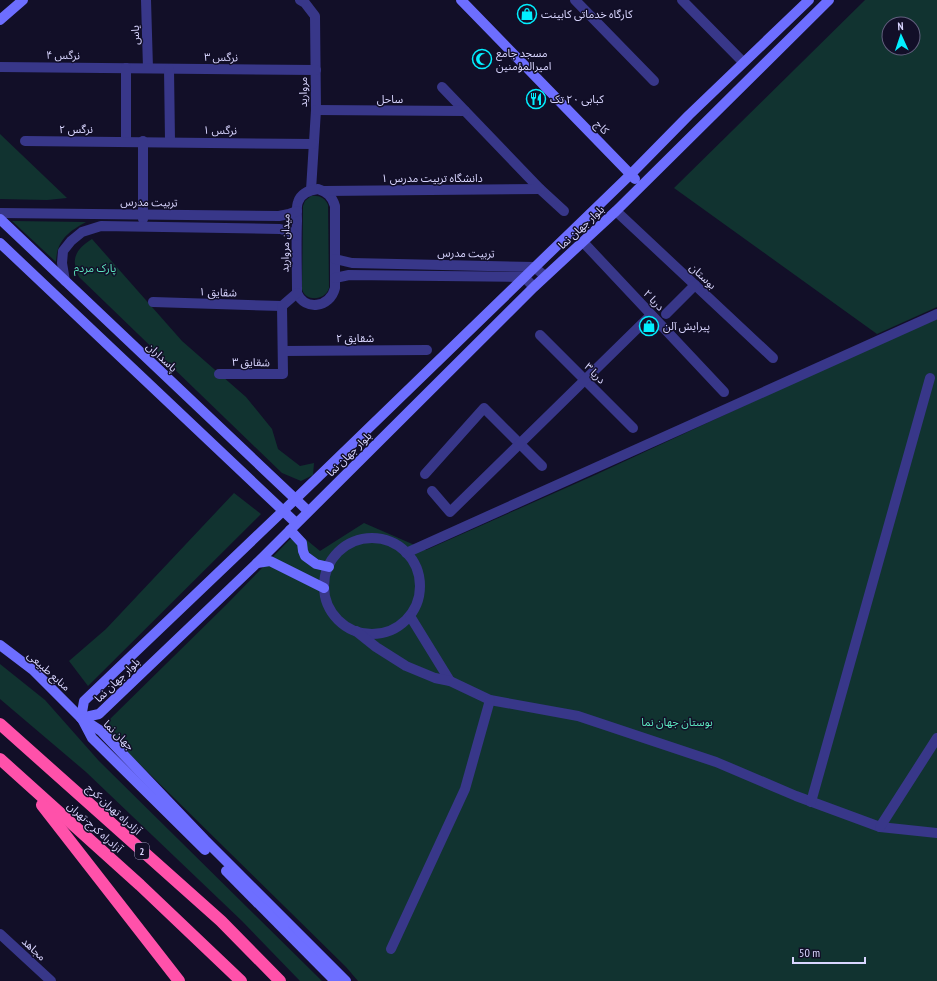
<svg xmlns="http://www.w3.org/2000/svg" width="937" height="981" viewBox="0 0 937 981" font-family="'PT Sans Narrow','Noto Sans Arabic',sans-serif">
  <style>
    .green { fill: #113330; fill-rule: evenodd }
    .lines { fill: none; stroke-linecap: round; stroke-linejoin: round }
    .street { stroke: #383789; stroke-width: 10 }
    .secondary { stroke: #6d6eff; stroke-width: 10 }
    .highway { stroke: #ff51aa; stroke-width: 12 }
    .labels { text-anchor: middle; dominant-baseline: central; stroke-width: 3; stroke-linejoin: round; paint-order: stroke }
    .shield { fill: #120f28; stroke: #9d9abe; stroke-width: 1 }
    .shield-label { font-size: 10px; font-weight: bold; fill: #d9d6ff }
    .poi-label { font-size: 11px; fill: #d9d6ff; stroke: #120f28; text-anchor: start }
    .street-label { font-size: 11px; fill: #d9d6ff; stroke: #120f28 }
    .park-label { font-size: 11px; fill: #5be6be; stroke: #120f28 }
  </style>
  <rect width="100%" height="100%" fill="#120f28"/>
  <g class="green">
    <path d="M865,0H937V307L877,334L674,188ZM889,24H913V48H889Z"/>
    <polygon points="0,134 67,198 47,200 0,199"/>
    <path d="M311,196C319,195 325,198 328,205L329,288C325,301 305,302 302,289L303,206L305,201Z"/>
    <path d="M12,221L86,222C68,232 57,240 56,262Z"/>
    <path d="M92,239L182,341L246,397L272,429L278,449L300,466L314,463L313,475L301,481L282,473L79,277C70,259 76,249 92,239Z"/>
    <polygon points="937,316 937,981 358,981 346,967 110,735 109,720 227,604 297,532 320,551 364,523 426,550 595,475"/>
    <polygon points="234,493 261,514 88,686 69,661 106,629"/>
    <polygon points="0,664 45,700 99,761 322,981 300,981 242,921 86,772 0,699"/>
  </g>
  <g class="lines">
    <g class="street">
      <polyline points="146,0 148,68"/>
      <polyline points="300,0 305,3 315,16 316,110 311,190"/>
      <polyline points="575,0 654,81"/>
      <polyline points="682,0 743,62"/>
      <polyline points="0,67 316,70"/>
      <polyline points="126,68 126,141"/>
      <polyline points="169,69 170,141"/>
      <polyline points="442,87 540,189 564,211"/>
      <polyline points="316,110 465,111"/>
      <polyline points="25,141 313,144"/>
      <path d="M318,189C327,192 332,196 335,206V288C330,308 305,311 297,293C297,269 296,245 297,221C297,215 296,207 298,202C301,193 309,190 318,189Z"/>
      <polyline points="324,191 540,189"/>
      <polyline points="616,211 773,358"/>
      <polyline points="0,213 279,216 289,214 297,211"/>
      <polyline points="143,219 143,141"/>
      <polyline points="583,242 724,392"/>
      <polyline points="335,259 352,263 534,267 545,276"/>
      <polyline points="335,278 349,275 524,277 534,287"/>
      <polyline points="65,281 62,263 63,251 71,241 82,232 101,226 280,229 288,231 296,236"/>
      <polyline points="153,302 282,306"/>
      <polyline points="666,314 695,285"/>
      <polyline points="540,335 633,428"/>
      <polyline points="283,351 427,350"/>
      <polyline points="219,374 283,374 282,306 297,293"/>
      <polyline points="425,474 484,408 542,466"/>
      <polyline points="432,491 450,512 651,315"/>
      <circle cx="372" cy="586" r="48"/>
      <polyline points="406,553 937,314"/>
      <polyline points="410,616 450,681"/>
      <polyline points="356,631 376,647 406,666 435,678 450,681 490,700 578,716 716,762 796,796 880,827 937,833"/>
      <polyline points="811,802 930,378"/>
      <polyline points="880,827 937,738"/>
      <polyline points="0,934 51,981"/>
      <polyline points="391,949 465,789 490,700"/>
    </g>
    <g class="secondary">
      <polyline points="461,0 635,179"/>
      <polyline points="0,20 23,0"/>
      <polyline points="0,219 308,511"/>
      <polyline points="0,243 296,523"/>
      <polyline points="290,530 302,543 303,551 305,556 316,564 329,567"/>
      <polyline points="257,563 270,561 324,588"/>
      <polyline points="0,645 33,670 81,718 101,731 205,840 346,981"/>
      <polyline points="81,718 99,714 257,563 534,287 616,211 829,0"/>
      <polyline points="81,718 84,701 283,511 631,174 689,115 809,0"/>
      <polyline points="82,719 92,738 205,850"/>
      <polyline points="226,871 335,981"/>
    </g>
    <g class="highway">
      <polyline points="0,724 221,921 280,981"/>
      <polyline points="0,759 140,885 241,981"/>
      <polyline points="42,805 179,981"/>
    </g>
  </g>
  <defs>
    <g id="shop-ring" transform="scale(1)"><circle r="9.5" fill="#120f28" stroke="#02efff" stroke-width="1.5"/><path d="M-5-2.5h2.3a2.7 3.5 0 0 1 5.4 0H5L5.5 6h-11ZM-1.5-2.5h3a1.5 2.3 0 0 0-3 0Z" fill="#02efff"/></g>
    <g id="mosque-ring" transform="scale(1)"><circle r="9.5" fill="#120f28" stroke="#02efff" stroke-width="1.5"/><path d="M3.5-4.9A6 6 0 1 0 3.5 4.9A5 5 0 1 1 3.5-4.9Z" fill="#02efff"/></g>
    <g id="restaurant-ring" transform="scale(1)"><circle r="9.5" fill="#120f28" stroke="#02efff" stroke-width="1.5"/><path d="M-5-6h1v4h1v-4h1v4h1v-4h1v5L-1.5 .5V6h-2V.5L-5-1ZM5-6V6H3V1.5H1.5Q1.5-4 5-6Z" fill="#02efff"/></g>
  </defs>
  <g fill-rule="evenodd">
    <use href="#shop-ring" x="527" y="14"/>
    <use href="#mosque-ring" x="482" y="59"/>
    <use href="#restaurant-ring" x="536" y="99"/>
    <use href="#shop-ring" x="649" y="326"/>
  </g>
  <g class="labels">
    <rect class="shield" x="135" y="843" width="14" height="16" rx="3"/>
    <g class="shield-label">
      <text x="142" y="851">2</text>
    </g>
    <g class="poi-label">
      <text x="541" y="14">کارگاه خدماتی کابینت</text>
      <text x="496" y="53">مسجد جامع<tspan x="496" dy="13">امیرالمؤمنین</tspan></text>
      <text x="550" y="99">کبابی ۲۰ تک</text>
      <text x="663" y="326">پیرایش آلن</text>
    </g>
    <g class="street-label">
      <text transform="translate(135 35) rotate(-92)">یاس</text>
      <text transform="translate(63 55) rotate(1)">نرگس ۴</text>
      <text transform="translate(221 57) rotate(1)">نرگس ۳</text>
      <text transform="translate(303 92) rotate(-90)">مروارید</text>
      <text x="390" y="99">ساحل</text>
      <text transform="translate(602 127) rotate(46)">کاج</text>
      <text x="76" y="129">نرگس ۲</text>
      <text transform="translate(220 130) rotate(1)">نرگس ۱</text>
      <text x="432" y="178">۱ دانشگاه تربیت مدرس</text>
      <text transform="translate(149 202) rotate(1)">تربیت مدرس</text>
      <text transform="translate(581 227) rotate(-43)">بلوار جهان نما</text>
      <text transform="translate(285 243) rotate(-89)">میدان مروارید</text>
      <text transform="translate(466 253) rotate(1)">تربیت مدرس</text>
      <text transform="translate(703 276) rotate(43)">بوستان</text>
      <text transform="translate(218 292) rotate(2)">شقایق ۱</text>
      <text transform="translate(654 300) rotate(47)">دریا ۲</text>
      <text x="355" y="338">شقایق ۲</text>
      <text transform="translate(162 357) rotate(43)">پاسداران</text>
      <text transform="translate(251 362) rotate(1)">شقایق ۳</text>
      <text transform="translate(595 373) rotate(45)">دریا ۳</text>
      <text transform="translate(349 454) rotate(-45)">بلوار جهان نما</text>
      <text transform="translate(49 671) rotate(42)">منابع طبیعی</text>
      <text transform="translate(117 680) rotate(-44)">بلوار جهان نما</text>
      <text transform="translate(119 735) rotate(44)">جهان نما</text>
      <text transform="translate(114 809) rotate(42)">آزادراه تهران-کرج</text>
      <text transform="translate(95 827) rotate(42)">آزادراه کرج-تهران</text>
      <text transform="translate(34 949) rotate(43)">مجاهد</text>
    </g>
    <g class="park-label">
      <text x="95" y="268">پارک مردم</text>
      <text x="677" y="722">بوستان جهان نما</text>
    </g>
  </g>
  <g transform="translate(901 36) rotate(357)"><circle r="19" fill="#120f28" stroke="#625f7e"/>
  <path d="M0-3L7 15L0 10L-7 15Z" fill="#02efff"/>
  <text y="-6" font-size="11" font-weight="bold" text-anchor="middle" fill="#d9d6ff">N</text>
  </g>
  <path d="M793 957v6h72v-6" fill="none" stroke="#d9d6ff" stroke-width="2"/>
  <text x="799" y="957" font-size="12" fill="#d9d6ff" stroke="#120f28" stroke-width="3" paint-order="stroke">50 m</text>
</svg>
